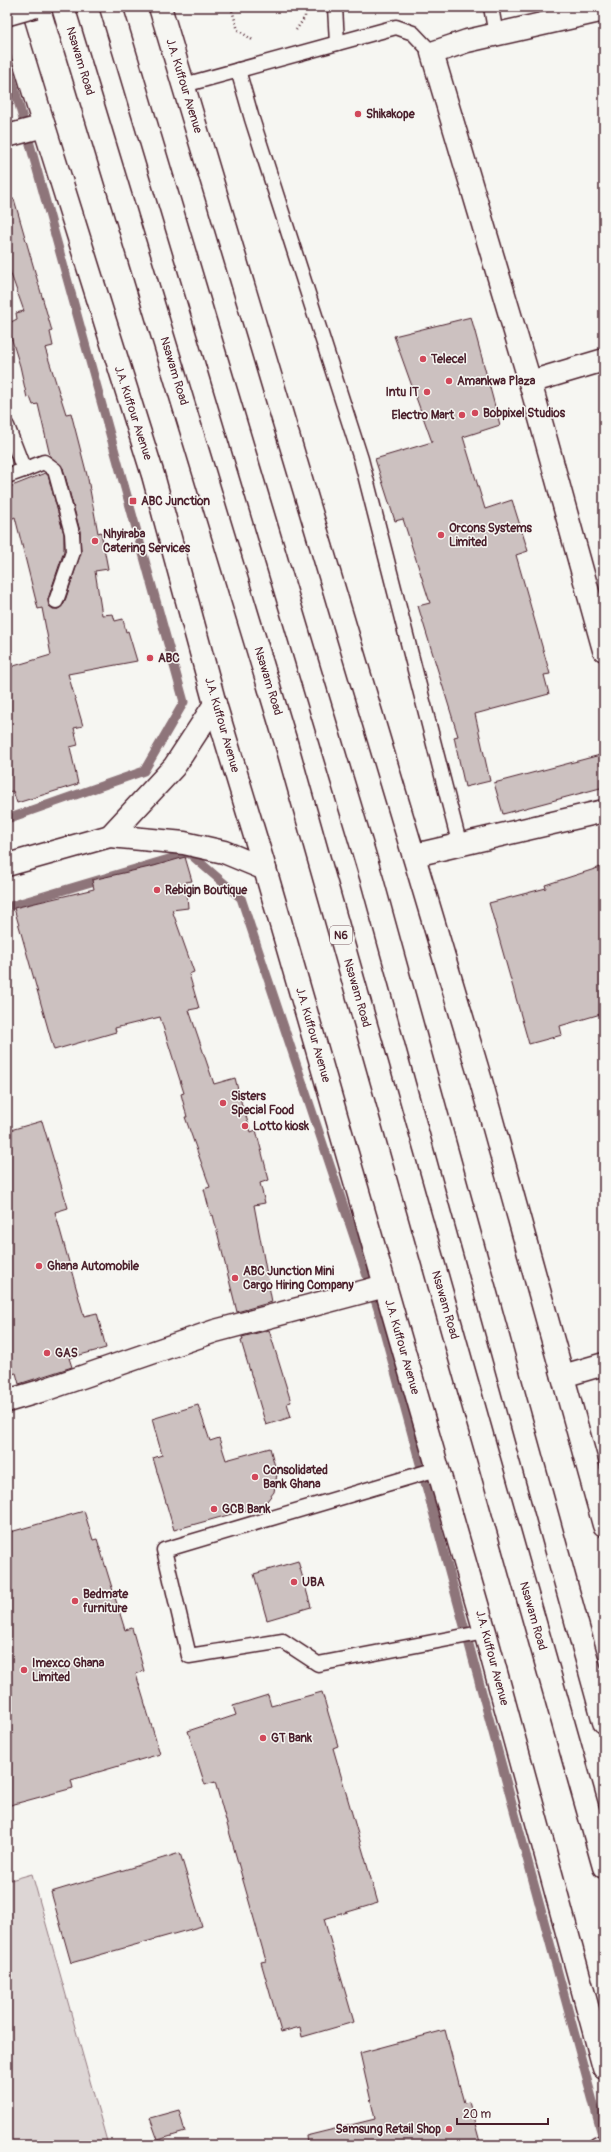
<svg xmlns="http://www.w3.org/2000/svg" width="611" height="2152" viewBox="0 0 611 2152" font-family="Pangolin,sans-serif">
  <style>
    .green { fill: #ddd6d5; stroke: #947a80 }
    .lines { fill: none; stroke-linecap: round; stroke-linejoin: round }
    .stream { stroke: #8e747a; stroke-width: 9 }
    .building { fill: #ccc1c0; stroke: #4a1f2b }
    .service-casing { stroke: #4a1f2b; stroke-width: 17 }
    .minor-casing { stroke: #4a1f2b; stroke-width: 25 }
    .secondary-casing { stroke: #4a1f2b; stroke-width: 25 }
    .trunk-casing { stroke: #4a1f2b; stroke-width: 25 }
    .path { stroke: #4a1f2b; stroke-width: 2.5; stroke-dasharray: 1 3; stroke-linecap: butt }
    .service { stroke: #f6f6f2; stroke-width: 14 }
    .minor { stroke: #f6f6f2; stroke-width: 22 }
    .secondary { stroke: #f6f6f2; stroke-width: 22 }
    .trunk { stroke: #f6f6f2; stroke-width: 22 }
    .pedestrian-bridge-casing { stroke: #4a1f2b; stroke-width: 24; stroke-linecap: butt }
    .pedestrian-bridge { stroke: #f6f6f2; stroke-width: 21 }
    .poi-dot { fill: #d1495b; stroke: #f6f6f2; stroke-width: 1.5 }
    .labels { text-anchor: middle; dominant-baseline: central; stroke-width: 3; stroke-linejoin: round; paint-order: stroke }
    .shield { fill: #f6f6f2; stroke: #7e6067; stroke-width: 1 }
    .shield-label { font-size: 11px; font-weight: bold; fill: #4a1f2b }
    .street-label { font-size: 12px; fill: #4a1f2b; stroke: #f6f6f2 }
    .poi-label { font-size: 12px; font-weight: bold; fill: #4a1f2b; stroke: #f6f6f2; text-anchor: start }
  </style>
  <rect width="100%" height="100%" fill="#f6f6f2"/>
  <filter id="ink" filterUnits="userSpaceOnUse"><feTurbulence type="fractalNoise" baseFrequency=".025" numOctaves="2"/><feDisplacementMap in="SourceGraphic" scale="8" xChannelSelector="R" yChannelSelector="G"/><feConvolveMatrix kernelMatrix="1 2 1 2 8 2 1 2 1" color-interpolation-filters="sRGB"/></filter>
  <g filter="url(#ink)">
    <g class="green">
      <polygon points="7,69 17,101 13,105 8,103 7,98"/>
      <polygon points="32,1874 108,2145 7,2145 7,1881"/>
    </g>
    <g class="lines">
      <g class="stream">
        <polyline points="7,61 184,702 144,771 7,819"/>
        <polyline points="7,907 189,853 241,898 378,1309 604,2142"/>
      </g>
    </g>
    <g class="building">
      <polygon points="14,199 52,331 50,332 53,346 45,348 66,414 71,413 88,479 98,533 101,532 108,569 95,571 102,615 113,614 115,621 123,619 126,632 128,631 137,661 68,674 83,726 74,728 78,745 70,747 78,784 17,803 13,791 7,792 7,668 51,655 42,608 38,609 15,517 7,521 7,488 45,473 48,475 64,534 64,551 48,599 49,606 53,609 58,609 64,604 81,552 80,531 63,468 50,456 38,404 33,405 30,397 27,398 20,366 7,324 17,319 16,313 24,311 7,263 7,200"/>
      <polygon points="471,317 500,425 463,437 485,509 512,500 528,551 516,555 550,674 544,675 549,694 475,714 490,781 465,787 454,737 458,736 418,606 430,603 403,519 395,521 375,459 432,442 394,336"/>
      <polygon points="604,754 604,787 503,814 494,783"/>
      <polygon points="185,857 192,881 186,882 188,908 172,910 194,972 189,974 199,1008 189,1010 214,1084 235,1078 244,1113 245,1113 251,1132 256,1130 269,1180 260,1183 265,1203 254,1205 272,1302 237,1312 213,1215 211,1216 204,1189 210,1187 185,1117 187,1117 181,1094 184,1093 160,1017 115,1028 116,1032 54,1050 14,908 94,889 92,880 154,866"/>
      <polygon points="604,866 604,1013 560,1026 562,1035 529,1044 489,903 546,888 545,885"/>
      <polygon points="42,1121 68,1208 55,1212 84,1316 97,1313 106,1348 69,1358 72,1367 19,1384 16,1373 7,1375 7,1131"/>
      <polygon points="269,1330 291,1402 287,1403 291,1417 266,1425 241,1341 243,1340 242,1337"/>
      <polygon points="198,1405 210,1441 219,1438 226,1460 270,1448 277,1474 274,1492 267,1501 257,1507 174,1530 153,1458 162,1455 152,1419"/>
      <polygon points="84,1511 93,1540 97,1539 125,1630 132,1628 144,1671 136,1674 160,1754 71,1780 73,1788 7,1806 7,1533"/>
      <polygon points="298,1561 311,1607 267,1620 254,1574"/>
      <polygon points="322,1692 338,1746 333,1748 378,1903 324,1919 354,2022 302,2037 300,2027 281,2032 261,1962 266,1961 215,1782 205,1785 188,1731 236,1715 233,1706 268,1695 271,1706"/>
      <polygon points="180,1853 202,1926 71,1963 51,1892"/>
      <polygon points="445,2030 464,2103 469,2102 480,2142 467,2145 307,2145 306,2136 375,2119 360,2053"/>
      <polygon points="179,2110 185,2132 158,2140 150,2118"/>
    </g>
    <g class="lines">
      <g class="service-casing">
        <g id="service">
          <polyline points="335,7 337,43"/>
          <polyline points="491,7 496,35"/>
          <polyline points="238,70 252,119 361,459 460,846"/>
          <polyline points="184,85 396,27 413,33 432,53"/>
          <polyline points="7,426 24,470 7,476"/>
          <polyline points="24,470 44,462 55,470 72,533 73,552 56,601"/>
          <polyline points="437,1469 164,1550 189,1656 283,1641 318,1664 485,1632"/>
          <polyline points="596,2145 604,2141"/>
        </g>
      </g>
      <g class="minor-casing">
        <g id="minor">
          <polyline points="604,10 467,41 432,53 530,382 604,650"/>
          <polyline points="7,136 44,126"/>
          <polyline points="530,382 604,360"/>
          <polyline points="110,836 174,767 215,704"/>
          <polyline points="415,855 604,811"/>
          <polyline points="7,865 110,836 184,843 224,852 265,869"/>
          <polyline points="563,1376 604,1364"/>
          <polyline points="7,1401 44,1390 215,1331 385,1286"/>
        </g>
      </g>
      <g class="secondary-casing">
        <g id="secondary">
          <polyline points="8,7 44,126 153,475 215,704 265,869 485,1632 604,2068"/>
          <polyline points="160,7 481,1081 604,1525"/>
        </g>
      </g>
      <g class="trunk-casing">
        <g id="trunk">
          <polyline points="63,7 287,746 604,1867"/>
          <polyline points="111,7 372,880 604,1722"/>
        </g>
      </g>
      <g class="path">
        <polyline points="231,7 238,30 254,41"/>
        <polyline points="296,30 305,17 305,7"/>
      </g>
      <use href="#service" class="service"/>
      <use href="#minor" class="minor"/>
      <use href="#secondary" class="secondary"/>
      <use href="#trunk" class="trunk"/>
      <g class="pedestrian-bridge-casing">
        <polyline id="pedestrian-bridge" points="7,15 35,7"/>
      </g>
      <use href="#pedestrian-bridge" class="pedestrian-bridge"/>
    </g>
  </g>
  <g class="poi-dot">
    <circle cx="358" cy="114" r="4"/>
    <circle cx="423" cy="359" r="4"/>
    <circle cx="449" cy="381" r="4"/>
    <circle cx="427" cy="392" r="4"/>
    <circle cx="475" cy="413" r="4"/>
    <circle cx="462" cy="415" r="4"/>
    <rect x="129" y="497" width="8" height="8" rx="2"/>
    <circle cx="441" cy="535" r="4"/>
    <circle cx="95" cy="541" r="4"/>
    <circle cx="150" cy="658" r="4"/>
    <circle cx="157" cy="890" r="4"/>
    <circle cx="223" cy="1103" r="4"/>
    <circle cx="245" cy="1126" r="4"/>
    <circle cx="39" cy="1266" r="4"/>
    <circle cx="235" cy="1278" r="4"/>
    <circle cx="47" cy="1353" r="4"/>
    <circle cx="255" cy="1477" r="4"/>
    <circle cx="214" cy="1509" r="4"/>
    <circle cx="294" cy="1582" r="4"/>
    <circle cx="75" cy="1601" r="4"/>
    <circle cx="24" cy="1670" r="4"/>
    <circle cx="263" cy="1738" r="4"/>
    <circle cx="449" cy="2129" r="4"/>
  </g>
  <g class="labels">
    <rect class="shield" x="330" y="926" width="22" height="18" rx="3"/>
    <g class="shield-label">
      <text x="341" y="935">N6</text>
    </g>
    <g class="street-label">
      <text transform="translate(80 61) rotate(73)">Nsawam Road</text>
      <text transform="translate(184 86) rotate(73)">J.A. Kuffour Avenue</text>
      <text transform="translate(174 371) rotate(73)">Nsawam Road</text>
      <text transform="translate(133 413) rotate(72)">J.A. Kuffour Avenue</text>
      <text transform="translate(268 681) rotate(73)">Nsawam Road</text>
      <text transform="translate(222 725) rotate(74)">J.A. Kuffour Avenue</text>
      <text transform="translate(357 993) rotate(74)">Nsawam Road</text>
      <text transform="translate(313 1035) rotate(74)">J.A. Kuffour Avenue</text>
      <text transform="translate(445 1305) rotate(74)">Nsawam Road</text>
      <text transform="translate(402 1347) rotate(74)">J.A. Kuffour Avenue</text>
      <text transform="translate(533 1616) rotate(74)">Nsawam Road</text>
      <text transform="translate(492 1658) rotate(75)">J.A. Kuffour Avenue</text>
    </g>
    <g class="poi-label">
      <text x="366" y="114">Shikakope</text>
      <text x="431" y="359">Telecel</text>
      <text x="457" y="381">Amankwa Plaza</text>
      <text x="419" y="392" text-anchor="end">Intu IT</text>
      <text x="483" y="413">Bobpixel Studios</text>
      <text x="454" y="415" text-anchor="end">Electro Mart</text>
      <text x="141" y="501">ABC Junction</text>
      <text x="449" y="528">Orcons Systems<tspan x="449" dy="14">Limited</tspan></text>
      <text x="103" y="534">Nhyiraba<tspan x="103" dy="14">Catering Services</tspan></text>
      <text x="158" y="658">ABC</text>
      <text x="165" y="890">Rebigin Boutique</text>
      <text x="231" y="1096">Sisters<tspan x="231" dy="14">Special Food</tspan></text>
      <text x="253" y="1126">Lotto kiosk</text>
      <text x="47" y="1266">Ghana Automobile</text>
      <text x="243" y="1271">ABC Junction Mini<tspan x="243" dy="14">Cargo Hiring Company</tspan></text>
      <text x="55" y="1353">GAS</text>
      <text x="263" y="1470">Consolidated<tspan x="263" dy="14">Bank Ghana</tspan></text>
      <text x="222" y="1509">GCB Bank</text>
      <text x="302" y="1582">UBA</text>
      <text x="83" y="1594">Bedmate<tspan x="83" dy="14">furniture</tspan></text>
      <text x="32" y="1663">Imexco Ghana<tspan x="32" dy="14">Limited</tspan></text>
      <text x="271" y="1738">GT Bank</text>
      <text x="441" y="2129" text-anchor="end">Samsung Retail Shop</text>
    </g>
  </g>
  <rect width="611" height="2152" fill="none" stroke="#f6f6f2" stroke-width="24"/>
  <rect x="12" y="12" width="587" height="2128" fill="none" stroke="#4a1f2b" stroke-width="1.5" filter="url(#ink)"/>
  <path d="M457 2118v6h91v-6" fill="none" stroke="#4a1f2b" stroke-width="2"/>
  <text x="463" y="2118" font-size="12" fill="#4a1f2b" stroke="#f6f6f2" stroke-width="3" paint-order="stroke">20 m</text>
</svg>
